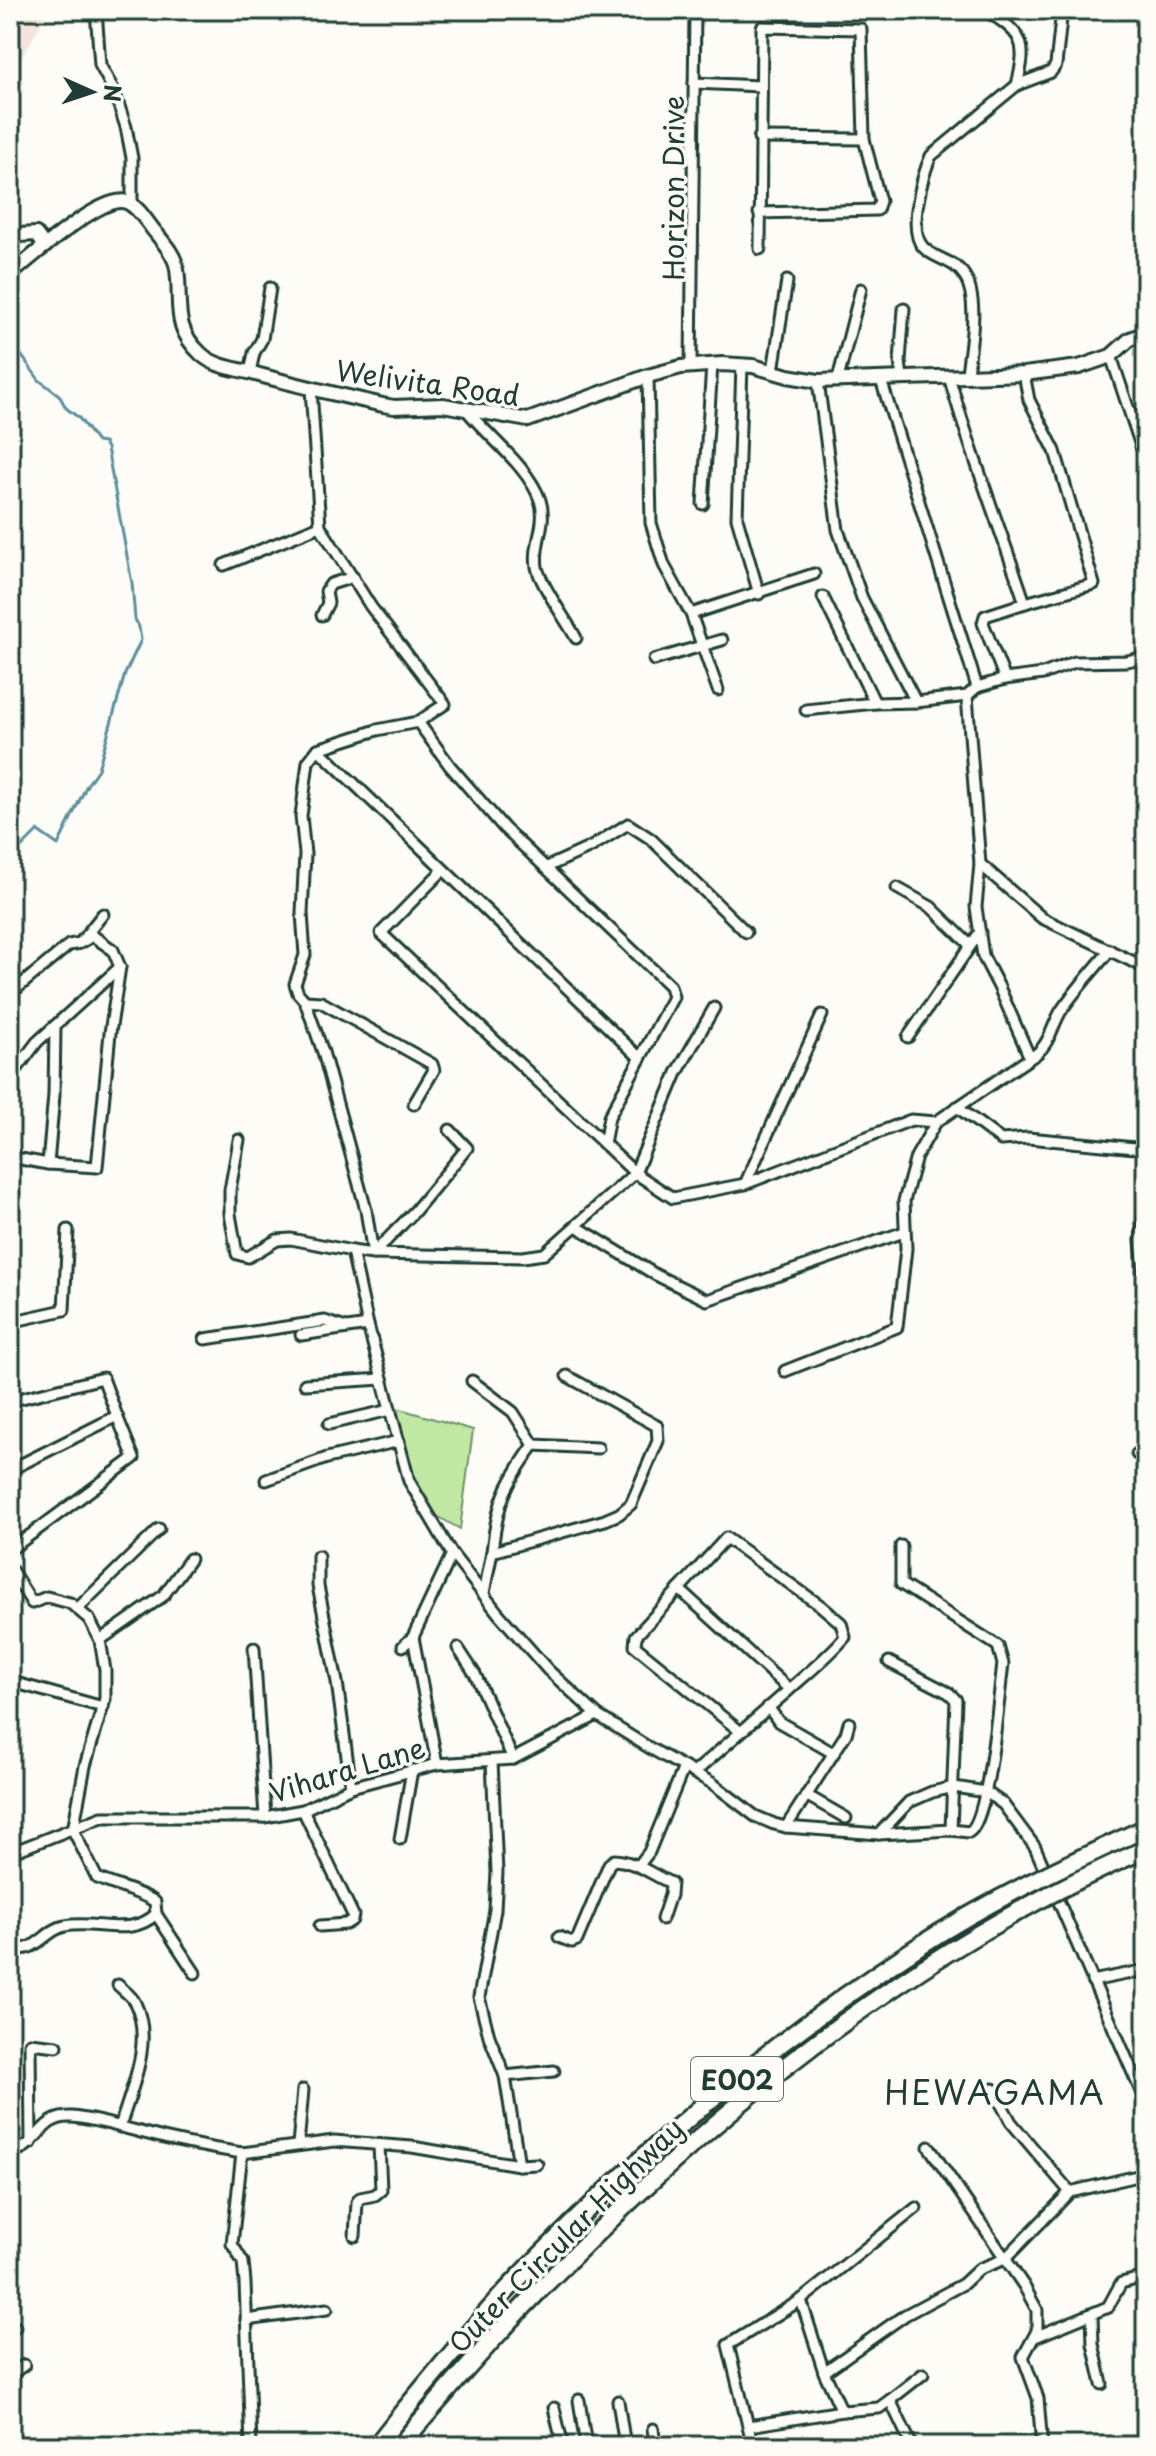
<svg xmlns="http://www.w3.org/2000/svg" width="1156" height="2456" viewBox="0 0 1156 2456" font-family="'Playpen Sans',sans-serif">
  <style>
    .built { fill: #f5e4db }
    .green { fill: #c1e8a2; stroke: #70926b; stroke-width: 2 }
    .lines { fill: none; stroke-linecap: round; stroke-linejoin: round }
    .stream { stroke: #5c8f9e; stroke-width: 3 }
    .street-casing { stroke: #1f3d34; stroke-width: 15 }
    .secondary-casing { stroke: #1f3d34; stroke-width: 18 }
    .highway-casing { stroke: #1f3d34; stroke-width: 22 }
    .street { stroke: #fdfcf7; stroke-width: 9 }
    .secondary { stroke: #fdfcf7; stroke-width: 12 }
    .highway { stroke: #fdfcf7; stroke-width: 16 }
    .highway-bridge-casing { stroke: #1f3d34; stroke-width: 22; stroke-linecap: butt }
    .highway-bridge { stroke: #fdfcf7; stroke-width: 16 }
    .labels { text-anchor: middle; dominant-baseline: central; stroke-width: 7; stroke-linejoin: round; paint-order: stroke }
    .shield { fill: #fdfcf7; stroke: #62766e; stroke-width: 2 }
    .shield-label { font-size: 26px; font-weight: bold; fill: #1f3d34 }
    .street-label { font-size: 28px; fill: #1f3d34; stroke: #fdfcf7 }
    .quarter-label { font-size: 32px; letter-spacing: 2px; fill: #1f3d34; stroke: #fdfcf7 }
  </style>
  <rect width="100%" height="100%" fill="#fdfcf7"/>
  <filter id="ink" filterUnits="userSpaceOnUse"><feTurbulence type="fractalNoise" baseFrequency=".0125" numOctaves="2"/><feDisplacementMap in="SourceGraphic" scale="16" xChannelSelector="R" yChannelSelector="G"/><feConvolveMatrix kernelMatrix="1 2 1 2 8 2 1 2 1" color-interpolation-filters="sRGB"/></filter>
  <g filter="url(#ink)">
    <polygon class="built" points="10,10 55,10 48,12 10,77"/>
    <polygon class="green" points="393,1407 473,1430 460,1529 430,1512 413,1479"/>
    <g class="lines">
      <polyline class="stream" points="10,339 39,380 59,395 66,408 79,418 97,442 104,443 107,448 132,583 135,619 139,627 141,640 125,674 98,769 87,785 58,845 38,831 10,859"/>
      <g class="street-casing">
        <g id="street">
          <polyline points="96,10 100,65 114,91 126,127 132,158 132,206"/>
          <path d="M985,10C1023,34 1028,41 1017,85"/>
          <polyline points="694,83 760,86"/>
          <polyline points="759,138 864,139"/>
          <polyline points="759,213 877,210 880,201 864,139 861,29 762,27 760,249"/>
          <polyline points="1111,356 1146,461"/>
          <polyline points="742,365 737,518 759,594"/>
          <polyline points="691,366 695,10"/>
          <polyline points="773,371 787,281"/>
          <polyline points="250,372 254,353 262,339 270,288"/>
          <path d="M967,374C970,346 980,300 964,275C954,260 934,259 923,247C907,230 923,174 931,156L1017,85L1051,72L1056,65L1062,10"/>
          <polyline points="648,376 651,523 664,565 691,614 814,574"/>
          <path d="M949,376C970,453 1000,527 1025,603L1094,584L1055,451L1029,400L1024,374"/>
          <polyline points="902,378 900,361 904,309"/>
          <polyline points="838,379 861,289"/>
          <polyline points="881,380 977,687"/>
          <polyline points="818,381 838,530 862,598 916,702 967,696 977,687 1005,679 1043,674 1075,662 1127,661 1146,657"/>
          <path d="M311,389L320,526L371,607L445,704L418,722L377,730L318,749L308,762L301,816L305,854L302,913L305,955L295,984L298,993L305,1001L323,1052L366,1210L373,1254L352,1251L368,1325L409,1481L452,1554L498,1613L548,1670L597,1715L648,1747L712,1783L755,1816L774,1824L786,1827L879,1834L951,1830L969,1832C989,1821 999,1692 1003,1664L998,1646L901,1584V1546"/>
          <path d="M465,408C487,436 528,466 540,500C548,524 533,543 537,567C540,584 567,621 576,638"/>
          <polyline points="703,504 712,365"/>
          <polyline points="224,565 320,526"/>
          <polyline points="823,597 875,703"/>
          <polyline points="691,614 718,690"/>
          <polyline points="322,615 328,603 326,591 331,584 353,577"/>
          <polyline points="654,660 722,640"/>
          <polyline points="10,668 10,672"/>
          <polyline points="1005,679 983,623 985,616 1025,603"/>
          <polyline points="967,696 980,864 1042,918 1146,968"/>
          <polyline points="806,710 875,703 916,702"/>
          <polyline points="418,722 450,766 504,828 670,986 673,997 609,1117 604,1144"/>
          <polyline points="318,749 640,1058"/>
          <polyline points="547,867 591,847 628,824 651,839 746,932"/>
          <polyline points="442,871 381,933 635,1173 673,1198 745,1184 911,1120 936,1122"/>
          <polyline points="897,888 931,907 970,945"/>
          <polyline points="10,994 69,945 80,943 103,914"/>
          <polyline points="305,1001 321,1002 432,1064 434,1070 414,1104"/>
          <polyline points="908,1037 980,932"/>
          <path d="M1030,1058C1049,1048 1051,1028 1061,1011C1075,990 1094,970 1110,950"/>
          <polyline points="10,1078 37,1042 120,967"/>
          <polyline points="957,1107 1001,1140 1028,1138 1146,1149"/>
          <polyline points="450,1130 467,1148 414,1212 373,1254 523,1257 544,1254 635,1173 677,1073 714,1008"/>
          <polyline points="239,1140 230,1190 230,1214 237,1254 248,1257 277,1240 291,1239 352,1251"/>
          <polyline points="10,1157 48,1164 97,1167 110,1033 120,967 113,950 93,936 80,943"/>
          <polyline points="48,1164 54,1095 55,1026"/>
          <polyline points="745,1184 822,1015"/>
          <polyline points="1146,1201 1141,1240 1146,1290"/>
          <polyline points="576,1226 656,1275 707,1300 904,1232"/>
          <polyline points="10,1322 64,1310 68,1230"/>
          <polyline points="301,1335 368,1325"/>
          <polyline points="205,1339 325,1321 346,1328"/>
          <polyline points="785,1371 897,1327 906,1249 904,1201 916,1157 936,1122 1030,1058 999,987 983,956 976,907 980,864"/>
          <polyline points="472,1381 513,1412 534,1445"/>
          <polyline points="305,1384 382,1379"/>
          <polyline points="10,1401 103,1378 117,1416"/>
          <polyline points="329,1424 390,1410"/>
          <polyline points="1137,1454 1146,1449"/>
          <polyline points="10,1470 117,1416 134,1458 10,1550"/>
          <polyline points="266,1480 327,1458 399,1441"/>
          <path d="M492,1552C497,1503 505,1485 534,1445L598,1448"/>
          <polyline points="318,1556 318,1586 337,1682 351,1787"/>
          <path d="M10,1568L32,1603L47,1597L70,1603L89,1619L100,1640L105,1670V1699L85,1766L73,1830L97,1878C110,1884 148,1895 155,1902L156,1914C131,1938 96,1920 65,1926C45,1929 33,1959 10,1945"/>
          <polyline points="679,1589 789,1689"/>
          <polyline points="484,1593 492,1552 605,1520 619,1514 631,1504 658,1441 657,1426 567,1376"/>
          <polyline points="77,1609 159,1529"/>
          <polyline points="413,1637 437,1764"/>
          <polyline points="100,1640 163,1596 190,1559"/>
          <polyline points="403,1646 413,1637 452,1554"/>
          <polyline points="254,1648 265,1817"/>
          <polyline points="458,1648 475,1674 513,1759"/>
          <polyline points="889,1662 949,1693 956,1700 951,1830"/>
          <polyline points="16,1683 103,1707"/>
          <polyline points="768,1707 779,1722 833,1753"/>
          <polyline points="492,1761 497,1872 495,1910 479,1997 489,2036 505,2076 554,2071"/>
          <path d="M694,1773C726,1745 758,1717 790,1689C809,1672 829,1656 845,1637L841,1623L821,1606L726,1538L636,1636L635,1646L741,1732"/>
          <polyline points="806,1795 846,1818"/>
          <polyline points="303,1810 353,1915 352,1920 346,1924 320,1926"/>
          <polyline points="786,1827 846,1734 849,1723"/>
          <polyline points="879,1834 909,1802 932,1792 954,1787 986,1792 1003,1804 1035,1847 1146,2103"/>
          <polyline points="400,1839 412,1770"/>
          <polyline points="10,1853 102,1817 265,1817 303,1810 351,1787 437,1764 513,1759 597,1715"/>
          <polyline points="639,1865 649,1852 684,1767"/>
          <polyline points="156,1914 195,1973"/>
          <path d="M559,1937L572,1942L577,1940L609,1864L614,1860C636,1861 650,1874 671,1883L670,1895L662,1919"/>
          <polyline points="1092,1981 1146,1970"/>
          <path d="M118,1985C124,1991 132,1996 135,2003C154,2042 131,2089 120,2127"/>
          <polyline points="505,2076 519,2165"/>
          <polyline points="993,2089 1011,2122 1070,2192"/>
          <polyline points="31,2143 30,2043 57,2046"/>
          <polyline points="298,2145 303,2090"/>
          <polyline points="929,2147 1024,2286 1037,2310 1037,2331 1023,2357 1038,2398 1042,2446"/>
          <path d="M10,2151C38,2151 38,2115 72,2117C95,2119 121,2127 144,2133C177,2142 209,2148 242,2153L232,2244L243,2262L245,2283L251,2446"/>
          <polyline points="242,2153 334,2141 412,2147 519,2165 537,2164"/>
          <polyline points="355,2236 357,2202 360,2198 375,2195 381,2190 379,2145"/>
          <polyline points="801,2300 824,2372 905,2315 963,2284 979,2269 1005,2259 1070,2192 1146,2174"/>
          <polyline points="1092,2315 1093,2344 1102,2384"/>
          <polyline points="246,2320 327,2309"/>
          <polyline points="10,2327 15,2327"/>
          <polyline points="1035,2337 1108,2307 1121,2283 1137,2279"/>
          <polyline points="824,2372 842,2411 879,2408 890,2400 912,2446"/>
          <polyline points="10,2375 24,2365"/>
          <polyline points="579,2400 586,2446"/>
          <polyline points="890,2400 923,2374"/>
          <polyline points="618,2401 625,2446"/>
          <polyline points="554,2408 563,2446"/>
          <polyline points="749,2426 842,2411"/>
          <polyline points="653,2429 656,2446"/>
          <polyline points="753,2446 728,2345 801,2300 916,2208"/>
        </g>
      </g>
      <g class="secondary-casing">
        <g id="secondary">
          <polyline points="10,244 19,235 36,234 45,246"/>
          <path d="M10,275C29,259 103,193 127,202C138,207 145,219 152,228C161,240 175,254 177,269C182,304 171,326 201,354C215,367 234,368 252,373C295,385 339,395 383,405L394,407L443,405L528,420L648,376L681,367L722,364L753,366L788,376L818,381L1024,374L1079,367L1111,356L1130,339L1146,333"/>
        </g>
      </g>
      <g class="highway-casing">
        <g id="highway">
          <polyline points="376,2446 398,2418"/>
          <polyline points="400,2446 414,2429"/>
        </g>
      </g>
      <use href="#street" class="street"/>
      <use href="#secondary" class="secondary"/>
      <use href="#highway" class="highway"/>
      <g class="highway-bridge-casing">
        <g id="highway-bridge">
          <path d="M398,2418C434,2375 470,2330 508,2289C629,2161 768,2045 916,1948C988,1901 1067,1864 1146,1828"/>
          <path d="M414,2429C451,2387 488,2343 527,2303C706,2117 907,1951 1146,1849"/>
        </g>
      </g>
      <use href="#highway-bridge" class="highway-bridge"/>
    </g>
  </g>
  <g class="labels">
    <rect class="shield" x="691" y="2057" width="92" height="44" rx="6"/>
    <g class="shield-label">
      <text x="737" y="2079">E002</text>
    </g>
    <g class="street-label">
      <text transform="translate(672 188) rotate(-90)">Horizon Drive</text>
      <text transform="translate(428 382) rotate(8)">Welivita Road</text>
      <text transform="translate(347 1769) rotate(-17)">Vihara Lane</text>
      <text transform="translate(565 2235) rotate(-45)">Outer Circular Highway</text>
    </g>
    <g class="quarter-label">
      <text x="995" y="2092">HEWAGAMA</text>
    </g>
  </g>
  <rect width="1156" height="2456" fill="none" stroke="#fdfcf7" stroke-width="40"/>
  <rect x="20" y="20" width="1116" height="2416" fill="none" stroke="#1f3d34" stroke-width="3" filter="url(#ink)"/>
  <g transform="translate(92 92) rotate(93)" stroke="#fdfcf7" stroke-width="6" paint-order="stroke">
  <path d="M0-6L14 30L0 20L-14 30Z" fill="#1f3d34"/>
  <text y="-12" font-size="22" font-weight="bold" text-anchor="middle" fill="#1f3d34">N</text>
  </g>
</svg>
